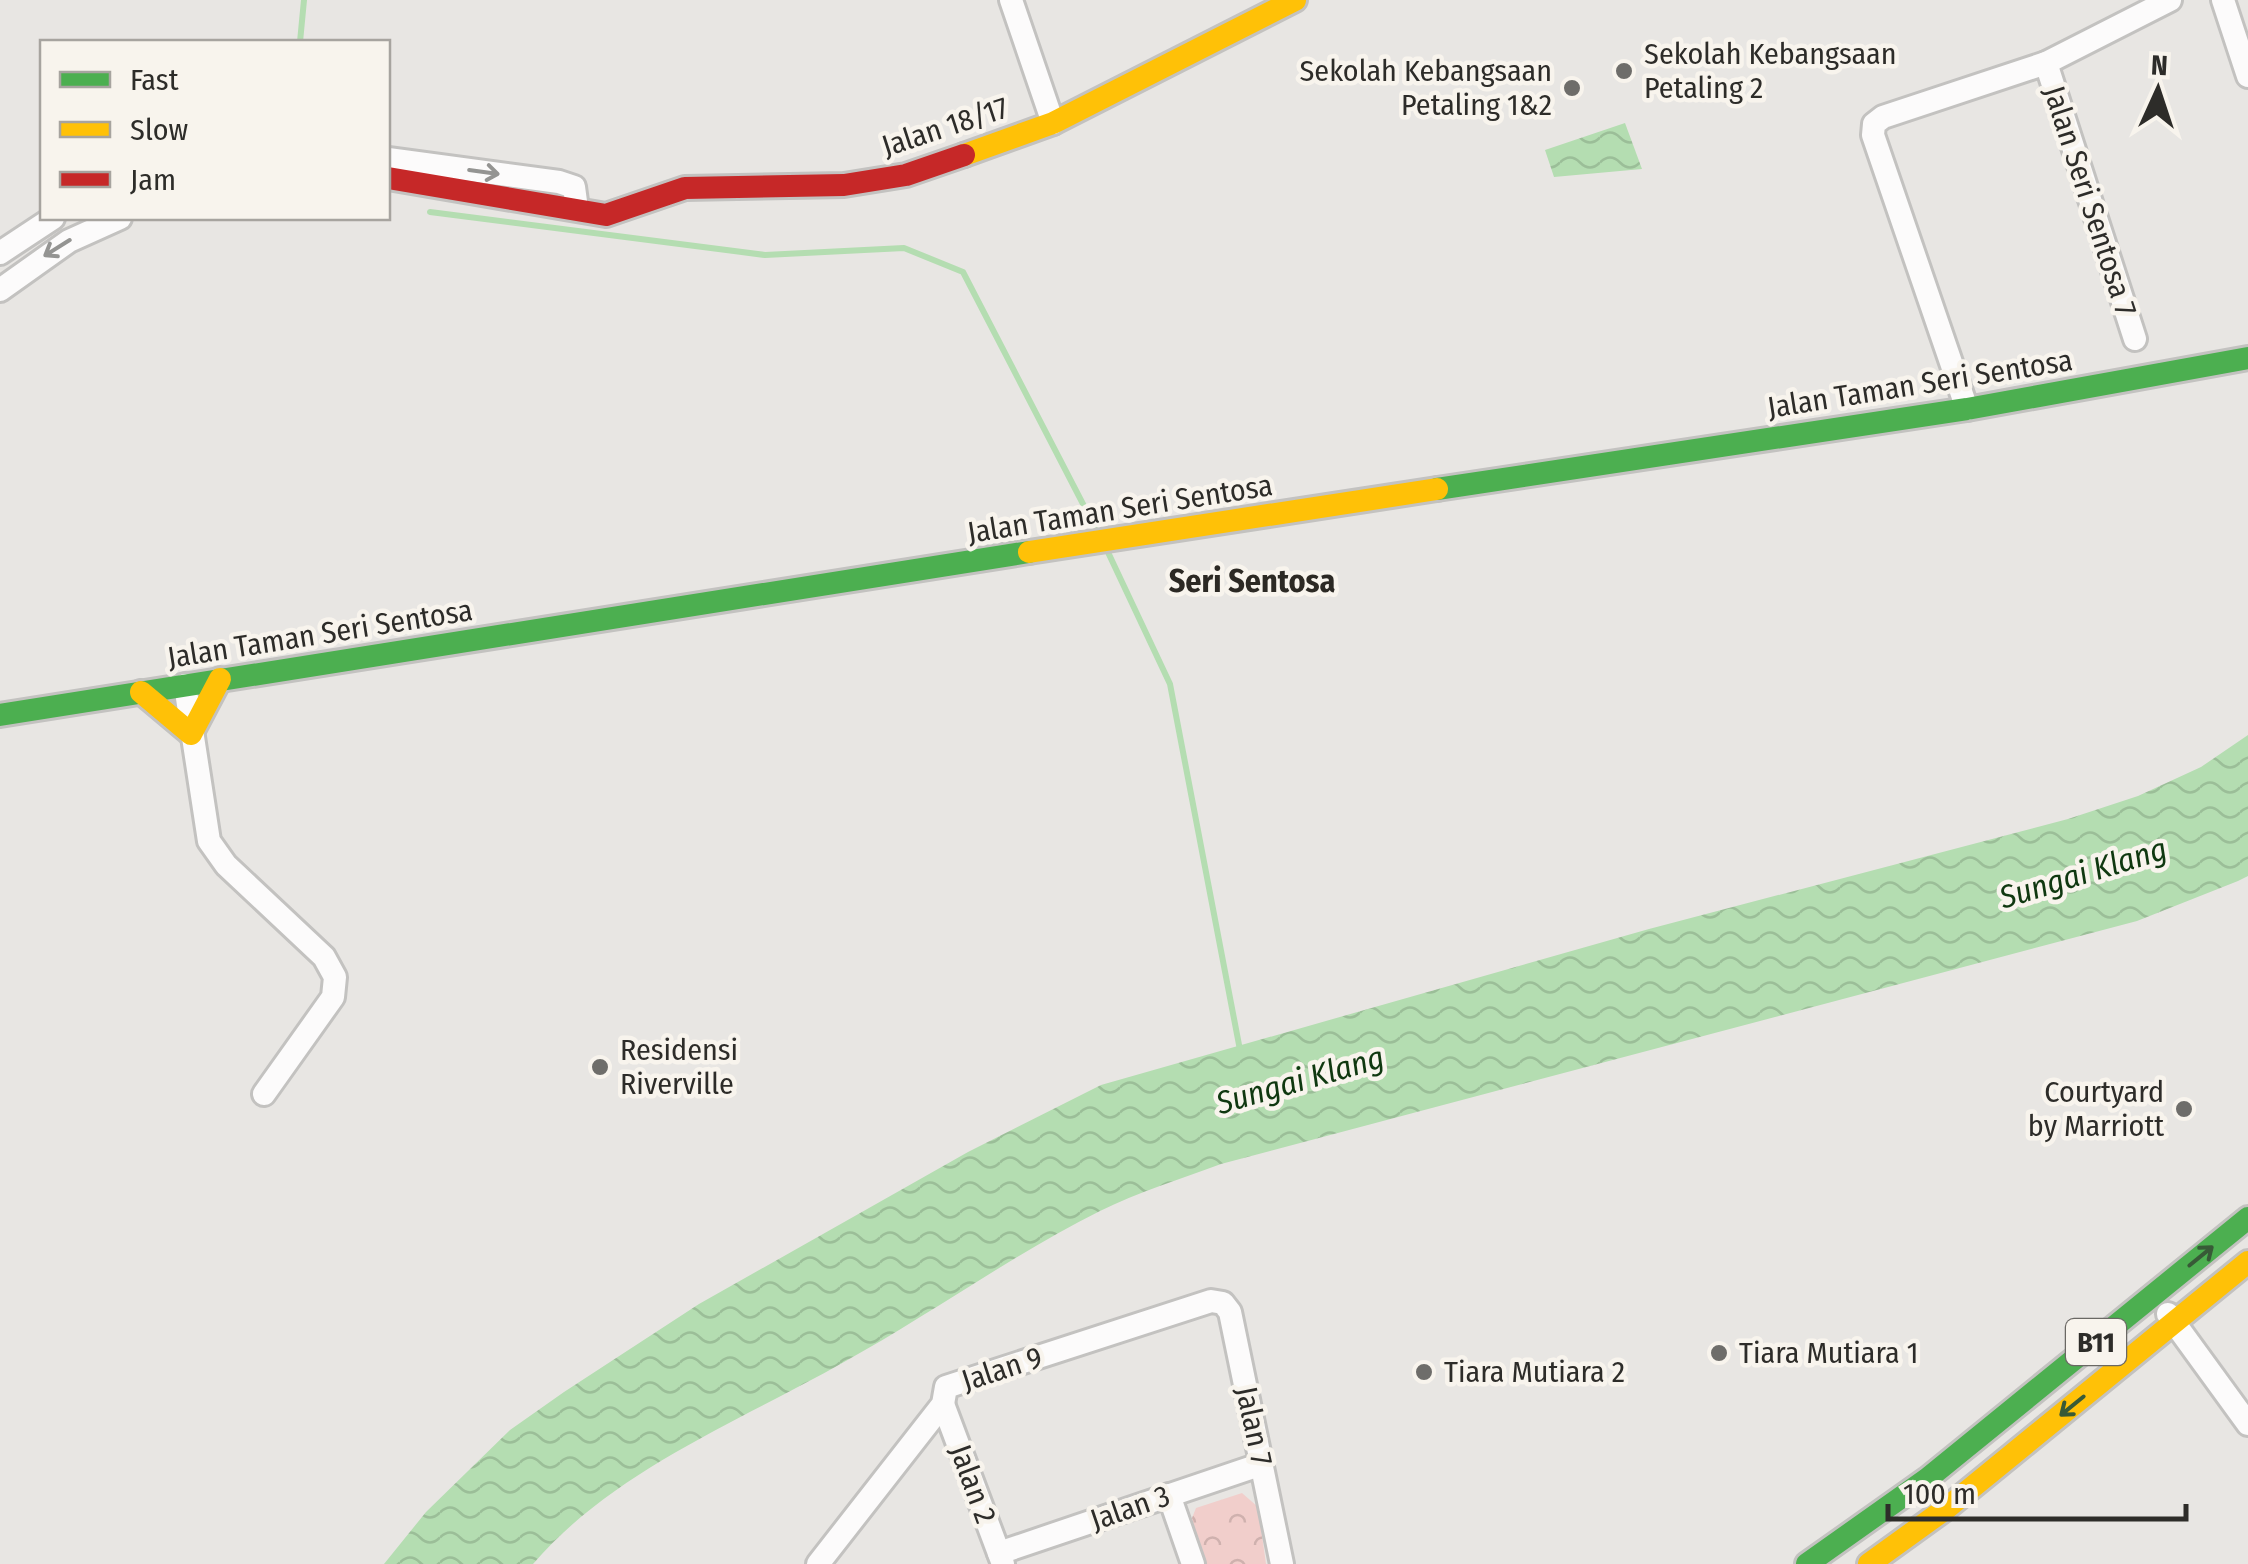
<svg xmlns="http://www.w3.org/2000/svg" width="2248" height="1564" viewBox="0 0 2248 1564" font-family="'Fira Sans Condensed',sans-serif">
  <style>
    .park { fill: url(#park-crowns) }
    .water { fill: url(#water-waves) }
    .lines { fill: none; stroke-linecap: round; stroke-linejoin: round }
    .stream { stroke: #b4ddb1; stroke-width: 6 }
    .street-casing { stroke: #c3c2c0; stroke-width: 28 }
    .fast-casing { stroke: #c3c2c0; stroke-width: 28 }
    .slow-casing { stroke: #c3c2c0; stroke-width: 28 }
    .jam-casing { stroke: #c3c2c0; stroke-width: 28 }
    .street { stroke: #fcfbfb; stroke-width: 22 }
    .fast { stroke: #4caf50; stroke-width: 22 }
    .slow { stroke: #ffc107; stroke-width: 22 }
    .jam { stroke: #c62828; stroke-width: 22 }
    .oneway { stroke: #949492 }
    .oneway2 { stroke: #385a37 }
    .poi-dot { fill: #6e6d6a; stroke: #f8f4ed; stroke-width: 4 }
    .labels { text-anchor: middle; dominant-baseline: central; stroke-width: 9; stroke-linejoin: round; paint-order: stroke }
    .shield { fill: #f8f4ed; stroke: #6a6864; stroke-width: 2.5 }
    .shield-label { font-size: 28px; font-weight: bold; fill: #2d2c29 }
    .poi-label { font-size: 30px; fill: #2d2c29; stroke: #f8f4ed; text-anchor: start }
    .street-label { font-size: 30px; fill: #2d2c29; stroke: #f8f4ed }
    .neighbourhood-label { font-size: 32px; font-weight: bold; fill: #2c2924; stroke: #f8f4ed }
    .water-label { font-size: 32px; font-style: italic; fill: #0f3810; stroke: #f8f4ed }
  </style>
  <defs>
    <pattern id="park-crowns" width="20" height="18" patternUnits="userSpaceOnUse" patternTransform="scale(2.5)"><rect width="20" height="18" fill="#f1cecb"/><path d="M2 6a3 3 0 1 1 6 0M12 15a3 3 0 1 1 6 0" fill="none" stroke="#cfb1ae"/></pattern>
    <pattern id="water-waves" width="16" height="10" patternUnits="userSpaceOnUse" patternTransform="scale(2.5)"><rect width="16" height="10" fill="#b4ddb1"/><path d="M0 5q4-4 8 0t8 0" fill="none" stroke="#9bbe98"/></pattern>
  </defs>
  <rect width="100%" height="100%" fill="#e8e6e3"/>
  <polygon class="park" points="1242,1493 1258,1507 1266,1564 1206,1564 1190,1523 1196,1508"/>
  <g class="water">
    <polygon points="1625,123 1642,169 1554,177 1545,150"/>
    <path d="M2248,735V876L2238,881L2137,921L1221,1164C1181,1179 1138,1192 1100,1211C1012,1255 931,1314 844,1362C738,1422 614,1470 533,1564H384L426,1512L510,1430L564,1392L699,1304L968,1152L1101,1085L1649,929L2068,819L2138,796L2201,767Z"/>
  </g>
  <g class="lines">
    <g class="stream">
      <polyline points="300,42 304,0"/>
      <polyline points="430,212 765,255 904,248 963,272 1098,533"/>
      <polyline points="1106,548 1170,684 1240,1050"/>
    </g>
    <g class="street-casing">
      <g id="street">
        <polyline points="1011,0 1053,123"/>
        <polyline points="2223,0 2248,76"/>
        <polyline points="2046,63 2135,339"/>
        <polyline points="388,159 559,182 574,187 577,209"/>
        <polyline points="0,253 53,218"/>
        <polyline points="0,290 69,241 120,218"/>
        <polyline points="1967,409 1873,135 1874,124 1883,117 2046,63 2170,0"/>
        <polyline points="185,685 209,841 226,865 324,957 335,977 333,997 264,1094"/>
        <polyline points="2168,1314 2248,1424"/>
        <polyline points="943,1404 1003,1564"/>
        <polyline points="1169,1495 1193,1564"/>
        <polyline points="999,1553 1262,1464"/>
        <polyline points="818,1564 943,1404 946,1387 1211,1301 1223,1303 1230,1312 1282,1564"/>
      </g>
    </g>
    <g class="fast-casing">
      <g id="fast">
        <polyline points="1437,489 1967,409 2248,358"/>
        <polyline points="0,715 1029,552"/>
        <polyline points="1807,1564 1927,1479 2248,1218"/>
      </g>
    </g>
    <g class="slow-casing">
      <g id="slow">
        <polyline points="964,155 1053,123 1295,0"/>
        <polyline points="1029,552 1437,489"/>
        <polyline points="141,692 191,734 220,679"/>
        <polyline points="1869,1564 1948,1507 2248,1262"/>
      </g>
    </g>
    <g class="jam-casing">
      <polyline id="jam" points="388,178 606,215 685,188 844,185 906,175 964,155"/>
    </g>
    <use href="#street" class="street"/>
    <use href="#fast" class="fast"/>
    <use href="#slow" class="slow"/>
    <use href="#jam" class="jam"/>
  </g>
  <defs><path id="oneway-shaft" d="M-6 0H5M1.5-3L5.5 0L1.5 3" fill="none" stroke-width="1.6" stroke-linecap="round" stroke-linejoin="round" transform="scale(2.5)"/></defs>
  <g class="oneway">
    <use href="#oneway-shaft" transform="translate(484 172) rotate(8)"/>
    <use href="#oneway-shaft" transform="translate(57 248) rotate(148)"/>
  </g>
  <g class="oneway2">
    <use href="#oneway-shaft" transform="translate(2201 1256) rotate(-39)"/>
    <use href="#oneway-shaft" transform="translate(2072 1406) rotate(141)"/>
  </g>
  <g class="poi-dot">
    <circle cx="1624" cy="71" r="10"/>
    <circle cx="1572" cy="88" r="10"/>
    <circle cx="600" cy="1067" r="10"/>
    <circle cx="2184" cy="1109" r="10"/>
    <circle cx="1719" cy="1353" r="10"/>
    <circle cx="1424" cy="1372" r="10"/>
  </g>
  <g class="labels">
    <rect class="shield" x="2066" y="1319" width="60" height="46" rx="8"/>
    <g class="shield-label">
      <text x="2096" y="1342">B11</text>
    </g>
    <g class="poi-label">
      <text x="1644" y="54">Sekolah Kebangsaan<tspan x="1644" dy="34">Petaling 2</tspan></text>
      <text x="1552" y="71" text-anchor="end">Sekolah Kebangsaan<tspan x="1552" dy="34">Petaling 1&amp;2</tspan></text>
      <text x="620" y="1050">Residensi<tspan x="620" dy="34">Riverville</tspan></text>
      <text x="2164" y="1092" text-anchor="end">Courtyard<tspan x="2164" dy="34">by Marriott</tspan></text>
      <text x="1739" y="1353">Tiara Mutiara 1</text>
      <text x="1444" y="1372">Tiara Mutiara 2</text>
    </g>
    <g class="street-label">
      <text transform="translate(945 127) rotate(-18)">Jalan 18/17</text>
      <text transform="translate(2090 201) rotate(72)">Jalan Seri Sentosa 7</text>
      <text transform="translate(1920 384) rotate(-9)">Jalan Taman Seri Sentosa</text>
      <text transform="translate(1120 509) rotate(-9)">Jalan Taman Seri Sentosa</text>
      <text transform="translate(320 634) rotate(-9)">Jalan Taman Seri Sentosa</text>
      <text transform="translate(1002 1369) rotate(-18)">Jalan 9</text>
      <text transform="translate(1254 1426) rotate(78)">Jalan 7</text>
      <text transform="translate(973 1484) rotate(70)">Jalan 2</text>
      <text transform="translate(1130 1508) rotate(-19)">Jalan 3</text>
    </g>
    <g class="neighbourhood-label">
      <text x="1252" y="581">Seri Sentosa</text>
    </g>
    <g class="water-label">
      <text transform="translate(2083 873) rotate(-17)">Sungai Klang</text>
      <text transform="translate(1300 1080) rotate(-16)">Sungai Klang</text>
    </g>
  </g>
  <rect x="40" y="40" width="350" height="180" fill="#f8f4ed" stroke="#a7a49f" stroke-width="2.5"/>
  <rect x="60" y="72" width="50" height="15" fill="#4caf50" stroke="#a7a49f" stroke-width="2.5"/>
  <text x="130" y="90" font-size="30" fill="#2d2c29">Fast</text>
  <rect x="60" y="122" width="50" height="15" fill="#ffc107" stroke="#a7a49f" stroke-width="2.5"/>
  <text x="130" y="140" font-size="30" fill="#2d2c29">Slow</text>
  <rect x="60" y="172" width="50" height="15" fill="#c62828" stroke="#a7a49f" stroke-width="2.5"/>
  <text x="130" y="190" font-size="30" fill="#2d2c29">Jam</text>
  <g transform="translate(2158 90) rotate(3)" stroke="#f8f4ed" stroke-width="8" paint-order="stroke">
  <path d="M0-8L18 38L0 25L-18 38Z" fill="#2d2c29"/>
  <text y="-15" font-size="28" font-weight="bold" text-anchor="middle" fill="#2d2c29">N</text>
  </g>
  <path d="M1888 1504v15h298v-15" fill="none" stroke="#2d2c29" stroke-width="5"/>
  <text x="1903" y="1504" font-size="30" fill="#2d2c29" stroke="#f8f4ed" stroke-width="8" paint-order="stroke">100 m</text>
</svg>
